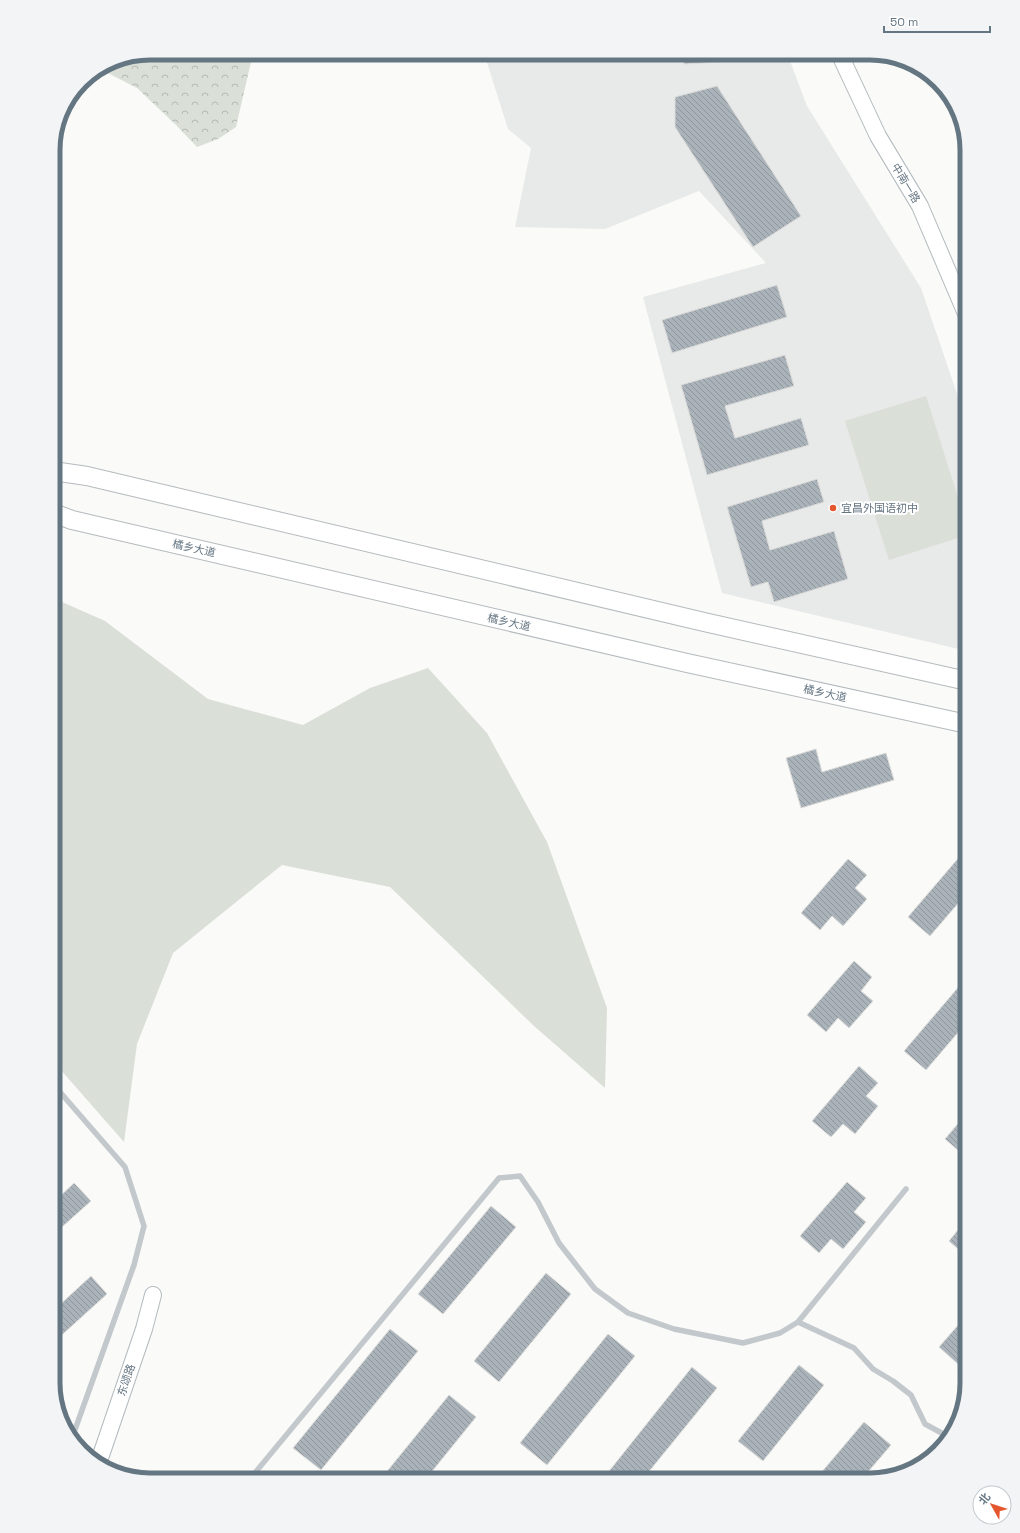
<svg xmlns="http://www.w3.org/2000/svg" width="1020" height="1533" viewBox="0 0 1020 1533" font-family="'Space Grotesk','Noto Sans SC',sans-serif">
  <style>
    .built { fill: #e8e9e9 }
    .grass { fill: #dadfd7 }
    .forest { fill: url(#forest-crowns) }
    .building { fill: url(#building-back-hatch); stroke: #dcdcda }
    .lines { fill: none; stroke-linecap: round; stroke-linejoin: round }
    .secondary-casing { stroke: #b3babf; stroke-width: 18 }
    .primary-casing { stroke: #b5babe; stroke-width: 20 }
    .lane { stroke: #c3c8cc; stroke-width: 5.5 }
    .secondary { stroke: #fff; stroke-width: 16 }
    .primary { stroke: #fff; stroke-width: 18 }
    .poi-dot { fill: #e4572e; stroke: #fff; stroke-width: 1.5 }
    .labels { text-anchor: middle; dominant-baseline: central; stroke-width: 4; stroke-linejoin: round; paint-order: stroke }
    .street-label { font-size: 11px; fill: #657683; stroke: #fff }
    .poi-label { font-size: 11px; fill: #657683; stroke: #fff; text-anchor: start }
    .rim { fill: none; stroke: #657683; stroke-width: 5 }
  </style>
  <defs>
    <pattern id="forest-crowns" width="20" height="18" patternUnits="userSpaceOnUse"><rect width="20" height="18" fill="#dadfd7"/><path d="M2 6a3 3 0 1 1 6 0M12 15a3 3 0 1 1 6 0" fill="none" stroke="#b4b9b4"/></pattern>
    <pattern id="building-back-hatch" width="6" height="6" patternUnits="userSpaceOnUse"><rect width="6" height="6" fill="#aab3b9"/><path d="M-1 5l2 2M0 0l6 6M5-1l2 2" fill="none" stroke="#8e969c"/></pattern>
  </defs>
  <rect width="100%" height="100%" fill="#fafaf8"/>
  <polygon class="built" points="484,53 787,53 807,106 921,288 967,423 967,651 722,593 643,297 766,263 699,191 605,229 515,227 531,148 508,129"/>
  <g class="grass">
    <polygon points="926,396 967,526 967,535 889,560 845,421"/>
    <polygon points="53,598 105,621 208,699 303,725 370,688 428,668 487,733 547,842 607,1008 605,1088 534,1026 390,887 282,865 173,953 137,1044 124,1142 53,1061"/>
  </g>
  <polygon class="forest" points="150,53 253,53 236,127 218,139 197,147 177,126 137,88 100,69 113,60"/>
  <g class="building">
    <polygon points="683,53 720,53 720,62 684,64"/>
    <polygon points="717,86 801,216 753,247 675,127 675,97"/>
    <polygon points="777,285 787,317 672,353 662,320"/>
    <polygon points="785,355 794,386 725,406 735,438 801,418 809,445 707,475 681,385"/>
    <polygon points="817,479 824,502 762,521 770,550 834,531 848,579 774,602 768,582 751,587 727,507"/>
    <polygon points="816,749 822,772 886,753 894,780 801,808 786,758"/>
    <polygon points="967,848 967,893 930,936 908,917"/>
    <polygon points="848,859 867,875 855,888 867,899 843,926 832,916 820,930 801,913"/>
    <polygon points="854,961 872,977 861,991 873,1001 849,1028 838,1018 826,1032 807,1015"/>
    <polygon points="967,977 967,1022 926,1070 904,1051"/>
    <polygon points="859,1066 878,1083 866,1096 878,1106 855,1134 843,1124 831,1137 812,1121"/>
    <polygon points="967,1113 967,1158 945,1139"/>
    <polygon points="847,1182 866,1198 854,1212 866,1222 843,1249 831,1239 819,1253 800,1236"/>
    <polygon points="74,1183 91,1201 53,1235 53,1203"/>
    <polygon points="491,1206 516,1227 443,1314 418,1294"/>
    <polygon points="967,1219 967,1257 949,1241"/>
    <polygon points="546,1273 571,1294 499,1382 474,1361"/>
    <polygon points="91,1276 107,1294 53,1343 53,1311"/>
    <polygon points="967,1315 967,1354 958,1364 939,1347"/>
    <polygon points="390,1329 418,1351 321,1470 293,1448"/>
    <polygon points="608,1334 635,1356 547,1465 520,1443"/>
    <polygon points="799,1365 824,1385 763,1461 738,1441"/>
    <polygon points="692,1367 717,1388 642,1480 602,1480"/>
    <polygon points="449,1395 476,1417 425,1480 380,1480"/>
    <polygon points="864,1422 891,1445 861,1480 815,1480"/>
  </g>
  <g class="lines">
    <g class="secondary-casing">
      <g id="secondary">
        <polyline points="839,53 878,136 920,206 967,316"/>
        <polyline points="98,1464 144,1329 153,1295"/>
      </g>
    </g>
    <g class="primary-casing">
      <g id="primary">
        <polyline points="53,471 87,476 704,622 967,681"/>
        <polyline points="53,513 72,520 687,663 967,724"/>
      </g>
    </g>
    <g class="lane">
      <polyline points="53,1084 125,1167 144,1226 134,1265 72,1438"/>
      <polyline points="798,1322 854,1348 873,1369 893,1381 911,1395 925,1424 949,1437"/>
      <polyline points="249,1480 499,1178 520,1176 538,1202 559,1243 595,1289 628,1313 674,1329 743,1343 780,1333 798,1322 906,1189"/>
    </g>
    <use href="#secondary" class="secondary"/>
    <use href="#primary" class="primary"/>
  </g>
  <circle class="poi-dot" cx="833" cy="508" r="4"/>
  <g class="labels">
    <g class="street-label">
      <text transform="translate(906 183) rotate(59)">中南一路</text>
      <text transform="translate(194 548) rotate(13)">橘乡大道</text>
      <text transform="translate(509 622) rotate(13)">橘乡大道</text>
      <text transform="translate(825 693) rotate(12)">橘乡大道</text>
      <text transform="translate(126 1380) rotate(-71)">东颂路</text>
    </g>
    <g class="poi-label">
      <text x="841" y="508">宜昌外国语初中</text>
    </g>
  </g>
  <path d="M0 0H1020V1533H0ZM150 60H870A90 90 0 0 1 960 150V1383A90 90 0 0 1 870 1473H150A90 90 0 0 1 60 1383V150A90 90 0 0 1 150 60Z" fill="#f3f4f5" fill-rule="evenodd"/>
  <path class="rim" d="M150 60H870A90 90 0 0 1 960 150V1383A90 90 0 0 1 870 1473H150A90 90 0 0 1 60 1383V150A90 90 0 0 1 150 60Z"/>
  <g transform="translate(992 1505) rotate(309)"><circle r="19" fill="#ffffff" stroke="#c1c8cd"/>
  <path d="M0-3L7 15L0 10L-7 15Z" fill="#e4572e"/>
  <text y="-6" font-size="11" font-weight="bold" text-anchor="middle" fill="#657683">北</text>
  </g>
  <path d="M884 26v6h106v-6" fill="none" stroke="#657683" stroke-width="2"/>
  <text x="890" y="26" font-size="12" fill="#657683" stroke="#ffffff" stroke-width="3" paint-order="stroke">50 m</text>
</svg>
